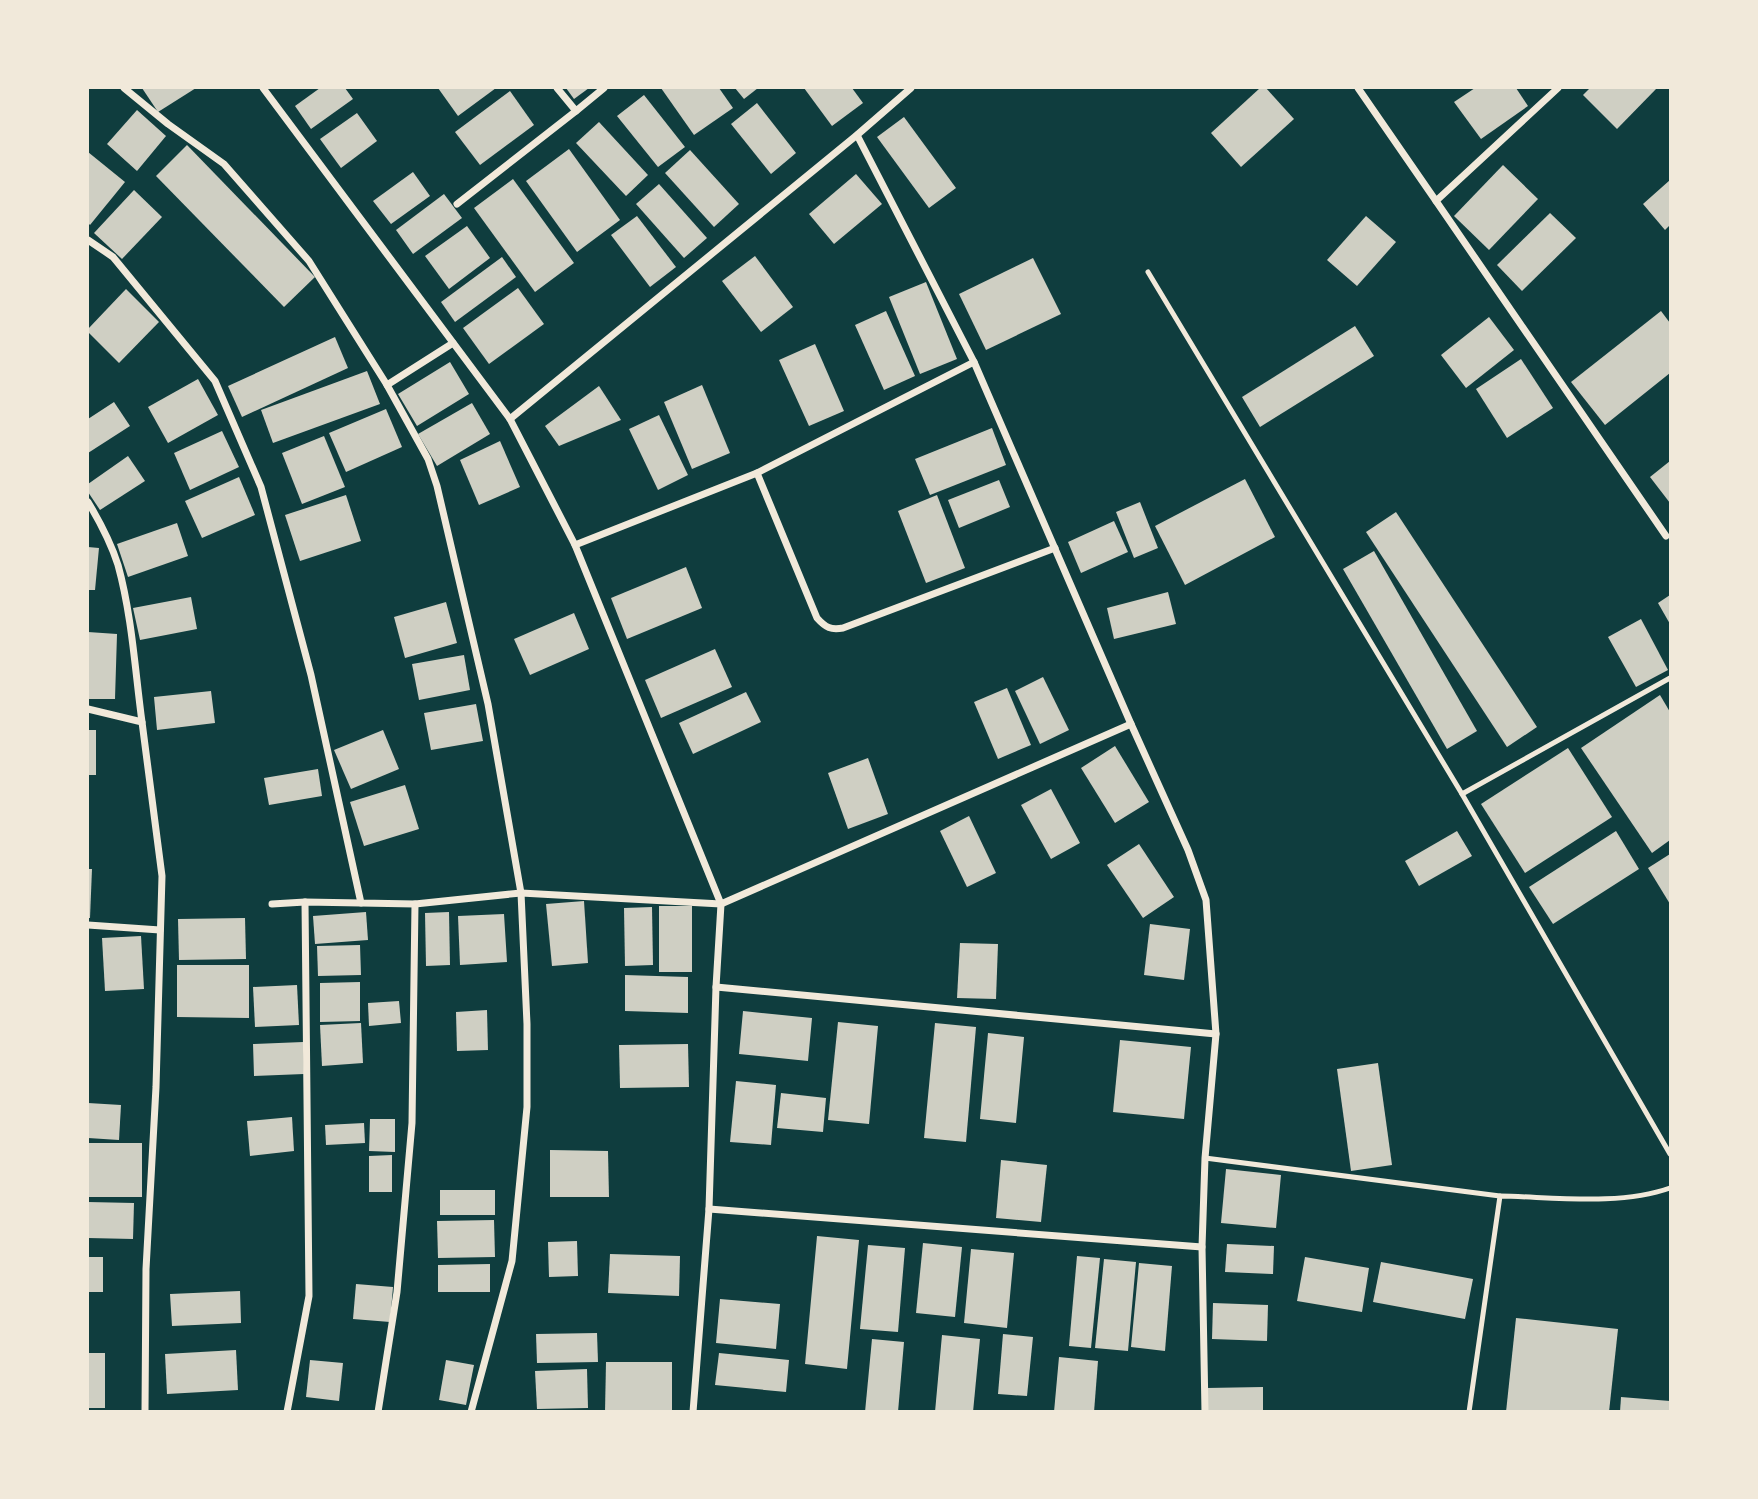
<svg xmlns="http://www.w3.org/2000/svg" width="1758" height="1499" viewBox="0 0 1758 1499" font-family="'Public Sans',sans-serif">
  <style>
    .building { fill: #cfcfc3 }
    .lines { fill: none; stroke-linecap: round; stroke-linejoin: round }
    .service { stroke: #f1e9da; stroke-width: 5 }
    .minor { stroke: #f1e9da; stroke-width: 7 }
  </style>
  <rect width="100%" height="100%" fill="#0f3d3e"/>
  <g class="building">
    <polygon points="142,88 196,88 158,112"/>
    <polygon points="320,88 345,88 353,99 311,129 295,106"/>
    <polygon points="438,88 496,88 458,116"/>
    <polygon points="566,88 589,88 574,99"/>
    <polygon points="661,88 719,88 733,108 694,135"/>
    <polygon points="735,88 758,88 744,99"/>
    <polygon points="804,88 852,88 863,103 832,126"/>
    <polygon points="1260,88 1266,88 1294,119 1241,167 1211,133"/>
    <polygon points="1475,88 1516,88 1528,106 1481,139 1454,102"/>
    <polygon points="1590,88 1657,88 1617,129 1583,95"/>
    <polygon points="510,91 534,125 480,165 455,132"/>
    <polygon points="644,95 685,147 658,167 617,116"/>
    <polygon points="757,103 796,153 771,174 731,124"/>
    <polygon points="137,110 166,136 137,171 107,144"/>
    <polygon points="357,113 377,141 341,168 320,139"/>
    <polygon points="904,117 956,188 929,208 877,137"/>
    <polygon points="599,122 648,175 626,196 576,143"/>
    <polygon points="187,145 315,277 284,307 156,176"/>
    <polygon points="569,149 620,220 577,252 526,181"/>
    <polygon points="690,150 739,204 714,227 665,173"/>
    <polygon points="88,152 125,182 90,225 88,223"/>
    <polygon points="1503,165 1538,199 1489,250 1454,216"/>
    <polygon points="413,172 430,196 391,224 373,201"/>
    <polygon points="856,174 882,204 834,244 809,214"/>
    <polygon points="513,179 574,263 535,292 474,208"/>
    <polygon points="1670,180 1670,225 1665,230 1643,204"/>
    <polygon points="659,184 707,238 684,258 636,204"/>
    <polygon points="134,190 162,217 122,259 94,233"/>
    <polygon points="444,194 462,218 413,254 396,230"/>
    <polygon points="1550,213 1576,238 1522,291 1497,265"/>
    <polygon points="637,216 676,267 650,287 611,235"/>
    <polygon points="1366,216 1396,242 1357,286 1327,260"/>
    <polygon points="467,226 490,258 449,289 425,256"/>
    <polygon points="755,256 793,307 761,332 722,281"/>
    <polygon points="502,257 516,277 455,322 441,302"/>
    <polygon points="1033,258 1061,314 986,350 959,294"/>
    <polygon points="926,282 957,359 920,374 889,297"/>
    <polygon points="518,288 544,324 489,364 463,328"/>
    <polygon points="126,289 159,322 119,363 88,332 88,329"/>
    <polygon points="886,311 915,376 884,390 855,325"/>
    <polygon points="1661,311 1670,323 1670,373 1605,425 1571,382"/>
    <polygon points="1489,317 1514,350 1466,388 1441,355"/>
    <polygon points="1355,326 1374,356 1260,427 1242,397"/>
    <polygon points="335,337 348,368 242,417 228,386"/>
    <polygon points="815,344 844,411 809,426 779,360"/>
    <polygon points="1521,359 1553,408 1507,438 1476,389"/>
    <polygon points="450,362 469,394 417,426 398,394"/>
    <polygon points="367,371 380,404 273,443 261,410"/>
    <polygon points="198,379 218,415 168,443 148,407"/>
    <polygon points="702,385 730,453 692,469 664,402"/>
    <polygon points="599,386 621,420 559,446 545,426"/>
    <polygon points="114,402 130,426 88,453 88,419"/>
    <polygon points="472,403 490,434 437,466 418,434"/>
    <polygon points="386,409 402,447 346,472 329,433"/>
    <polygon points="659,415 688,475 658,490 629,429"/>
    <polygon points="992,428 1006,465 930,495 915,459"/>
    <polygon points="222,431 239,467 190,490 174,453"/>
    <polygon points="324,436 345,487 302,504 282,453"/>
    <polygon points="500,441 520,487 479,505 460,460"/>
    <polygon points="128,456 145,481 100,510 88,492 88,484"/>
    <polygon points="1670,461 1670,503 1650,477"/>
    <polygon points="239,477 255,515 202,538 185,501"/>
    <polygon points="1245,479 1275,537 1185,585 1155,526"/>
    <polygon points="999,480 1010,507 959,528 948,500"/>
    <polygon points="346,495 361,541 300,561 285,515"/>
    <polygon points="937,495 965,568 926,583 898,511"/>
    <polygon points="1140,502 1158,548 1134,558 1116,512"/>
    <polygon points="1396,512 1537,727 1507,747 1366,532"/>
    <polygon points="1114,521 1128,552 1081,573 1068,542"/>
    <polygon points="177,523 188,556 128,577 117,544"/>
    <polygon points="88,547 99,548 95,590 88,590"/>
    <polygon points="1374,551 1477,731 1447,749 1343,569"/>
    <polygon points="686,567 702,608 627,639 611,598"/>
    <polygon points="1168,592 1176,624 1114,639 1107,608"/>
    <polygon points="1670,595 1670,624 1658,603"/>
    <polygon points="191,597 197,629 140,640 133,608"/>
    <polygon points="446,602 457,643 405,658 394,617"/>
    <polygon points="574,613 589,649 530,675 514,639"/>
    <polygon points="1641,619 1668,670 1636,687 1608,637"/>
    <polygon points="88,632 117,634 115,699 88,699"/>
    <polygon points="715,649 732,687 661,718 645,680"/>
    <polygon points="464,655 470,690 419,700 412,664"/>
    <polygon points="1043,677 1069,730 1040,744 1015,691"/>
    <polygon points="1007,688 1031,745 998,759 974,702"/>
    <polygon points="211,691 215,723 157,730 154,697"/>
    <polygon points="746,692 761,722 693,754 679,723"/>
    <polygon points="1660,695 1670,712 1670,840 1652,853 1581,748"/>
    <polygon points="476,704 483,741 431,750 424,713"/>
    <rect x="88" y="730" width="8" height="45"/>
    <polygon points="383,730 399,769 351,789 334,750"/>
    <polygon points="1115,746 1149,802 1115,823 1081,768"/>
    <polygon points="1568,748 1612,817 1525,873 1481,804"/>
    <polygon points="868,758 888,814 848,829 828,773"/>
    <polygon points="318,769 322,796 269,805 264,778"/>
    <polygon points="405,785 419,829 364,846 350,802"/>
    <polygon points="1051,789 1080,843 1051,859 1021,805"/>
    <polygon points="969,816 996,873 967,887 940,831"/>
    <polygon points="1457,831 1472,856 1419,886 1405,861"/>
    <polygon points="1616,831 1639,869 1553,924 1529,887"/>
    <polygon points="1139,844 1174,897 1143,918 1107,865"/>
    <polygon points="1670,854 1670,904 1648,868"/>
    <polygon points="88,869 92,869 90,918 88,918"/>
    <polygon points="584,901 588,963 552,966 546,904"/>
    <rect x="659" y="906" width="33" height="66"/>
    <polygon points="652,907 653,965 625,966 624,908"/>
    <polygon points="366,912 368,940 315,944 313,916"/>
    <polygon points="449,912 450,965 426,966 425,913"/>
    <polygon points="504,914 507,962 460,965 458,916"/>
    <polygon points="245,918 246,959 179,960 178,919"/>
    <polygon points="1150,924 1190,929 1184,980 1144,975"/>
    <polygon points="141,936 144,989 105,991 102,938"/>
    <polygon points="960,943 998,944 996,999 957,998"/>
    <polygon points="360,945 361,975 318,976 317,946"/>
    <polygon points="177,965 249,965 249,1018 177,1017"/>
    <polygon points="625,975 688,977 688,1013 625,1011"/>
    <polygon points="360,982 360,1021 320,1022 320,983"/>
    <polygon points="297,985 299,1025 255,1027 253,987"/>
    <polygon points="399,1001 401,1023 369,1026 368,1003"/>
    <polygon points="487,1010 488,1050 457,1051 456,1012"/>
    <polygon points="743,1011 812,1018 808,1061 739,1054"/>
    <polygon points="838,1022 878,1026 869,1124 828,1120"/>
    <polygon points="361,1023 363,1063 322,1066 320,1025"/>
    <polygon points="935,1023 976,1027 966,1142 924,1138"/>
    <polygon points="988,1033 1024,1037 1016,1123 980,1119"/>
    <polygon points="1120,1040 1191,1047 1184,1119 1113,1112"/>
    <polygon points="303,1042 304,1074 254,1076 253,1044"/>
    <polygon points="688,1044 689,1087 620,1088 619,1045"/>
    <polygon points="1378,1063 1392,1165 1351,1171 1337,1069"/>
    <polygon points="736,1081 776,1085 771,1145 730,1142"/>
    <polygon points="781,1093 826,1098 823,1132 777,1128"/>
    <polygon points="88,1103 121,1105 119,1140 88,1138"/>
    <polygon points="292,1117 294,1151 250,1156 247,1121"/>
    <polygon points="370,1119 395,1119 395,1152 369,1151"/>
    <polygon points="364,1123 365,1143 326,1145 325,1125"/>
    <rect x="88" y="1143" width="54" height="54"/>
    <polygon points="550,1150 608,1151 609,1197 550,1197"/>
    <polygon points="392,1155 392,1192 369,1192 369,1156"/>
    <polygon points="1001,1160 1047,1165 1041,1222 996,1218"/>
    <polygon points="1226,1169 1281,1175 1276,1228 1221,1223"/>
    <rect x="440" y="1190" width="55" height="25"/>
    <polygon points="88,1202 134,1203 133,1239 88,1238"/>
    <polygon points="494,1220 495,1257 438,1258 437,1221"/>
    <polygon points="817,1236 859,1240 847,1369 805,1364"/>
    <polygon points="577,1241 578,1276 549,1277 548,1242"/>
    <polygon points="923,1243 962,1247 955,1317 916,1313"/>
    <polygon points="1227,1244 1274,1246 1273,1274 1225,1272"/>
    <polygon points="868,1245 905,1248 898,1332 860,1329"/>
    <polygon points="971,1249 1014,1253 1007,1328 964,1323"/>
    <polygon points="610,1254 680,1256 679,1296 608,1293"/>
    <polygon points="1077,1256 1100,1258 1091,1348 1069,1346"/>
    <rect x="88" y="1257" width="15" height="35"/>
    <polygon points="1305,1257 1369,1268 1362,1312 1297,1301"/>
    <polygon points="1104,1259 1136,1262 1128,1351 1095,1348"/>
    <polygon points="1381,1262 1473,1279 1465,1319 1373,1302"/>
    <polygon points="1139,1263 1172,1266 1165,1351 1131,1347"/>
    <polygon points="490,1264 490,1292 438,1292 438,1265"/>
    <polygon points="356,1284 393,1287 390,1322 353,1319"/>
    <polygon points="240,1291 241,1323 172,1326 170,1294"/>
    <polygon points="720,1299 780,1304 776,1349 716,1343"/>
    <polygon points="1213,1303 1268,1305 1267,1341 1212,1339"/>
    <polygon points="1516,1318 1618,1329 1609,1412 1506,1412"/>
    <polygon points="597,1333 598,1362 537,1363 536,1334"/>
    <polygon points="1003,1334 1033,1337 1027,1396 998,1394"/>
    <polygon points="942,1335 980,1339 973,1412 935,1412"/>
    <polygon points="872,1339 904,1342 898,1412 865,1412"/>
    <polygon points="236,1350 238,1390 167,1394 165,1354"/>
    <rect x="88" y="1353" width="17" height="55"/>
    <polygon points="719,1353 789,1360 786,1392 715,1385"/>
    <polygon points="1059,1357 1098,1361 1094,1412 1054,1412"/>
    <polygon points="310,1360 343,1363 339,1401 306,1397"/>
    <polygon points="446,1360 474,1365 466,1405 439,1400"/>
    <polygon points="606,1362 672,1362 672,1412 605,1412"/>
    <polygon points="587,1369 588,1408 537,1409 535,1371"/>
    <polygon points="1263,1387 1263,1412 1206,1412 1206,1388"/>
    <polygon points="1621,1397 1670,1401 1670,1412 1620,1412"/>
  </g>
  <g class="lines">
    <g class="service">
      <polyline points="1148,272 1462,794 1670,1154"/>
      <polyline points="1462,794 1670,678"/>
      <polyline points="1205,1158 1500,1196"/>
      <path d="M1469,1412L1500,1196C1553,1197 1620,1206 1670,1188"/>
    </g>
    <g class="minor">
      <polyline points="124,88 168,124 224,164 309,261 387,385 428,459 437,486 488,704 521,893 527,1024 527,1107 512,1261 471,1412"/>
      <polyline points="263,88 510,419 575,545 721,904 716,987 709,1209 693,1412"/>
      <polyline points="557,88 576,111 604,88"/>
      <polyline points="1358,88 1436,201 1558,88"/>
      <polyline points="857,135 974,362 1131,724 1188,850 1206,900 1216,1034 1205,1158 1202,1247 1205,1412"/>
      <polyline points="1436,201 1666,536"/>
      <polyline points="457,204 576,111"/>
      <polyline points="88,240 113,257 215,381 261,487 311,675 361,903 415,904 521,893 721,904 1131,724"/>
      <polyline points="387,385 453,343"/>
      <polyline points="510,419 857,135 911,88"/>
      <path d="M757,473L817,618C826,628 831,630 843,628L1055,548"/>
      <path d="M88,502C100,522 111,543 118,565C132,616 135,670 142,722"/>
      <polyline points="575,545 757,473 974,362"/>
      <polyline points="88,709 142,722 162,876 156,1087 146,1269 145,1412"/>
      <polyline points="272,904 305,902"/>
      <polyline points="88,925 160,930"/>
      <polyline points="716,987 1216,1034"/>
      <polyline points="709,1209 1202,1247"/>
      <polyline points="287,1412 309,1296 305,902 361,903"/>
      <polyline points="378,1412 397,1292 412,1123 415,904"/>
    </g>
  </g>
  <rect width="1758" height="1499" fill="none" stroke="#f1e9da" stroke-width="178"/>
</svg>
